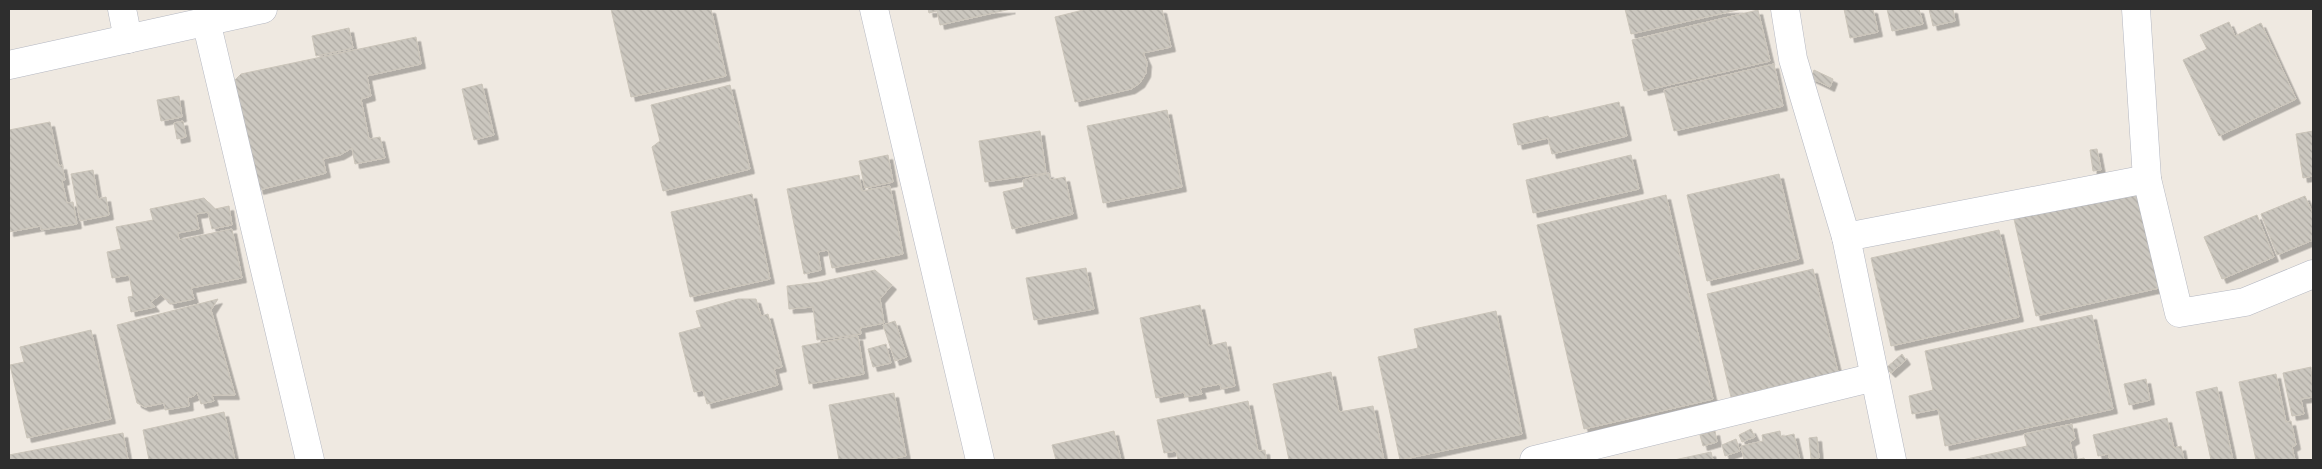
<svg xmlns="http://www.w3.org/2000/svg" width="2322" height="469" viewBox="0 0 2322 469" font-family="'IBM Plex Sans',sans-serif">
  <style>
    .building { fill: url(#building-back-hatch); stroke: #cbc5ba; filter: url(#shadow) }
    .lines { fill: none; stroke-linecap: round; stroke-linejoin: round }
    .street-casing { stroke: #b4b7c1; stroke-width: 29 }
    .street { stroke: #fff; stroke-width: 28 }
  </style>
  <defs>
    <pattern id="building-back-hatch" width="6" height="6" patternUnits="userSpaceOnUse" patternTransform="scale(1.25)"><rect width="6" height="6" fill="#cbc7bf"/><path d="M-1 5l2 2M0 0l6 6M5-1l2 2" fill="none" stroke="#afaba4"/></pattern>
    <filter id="shadow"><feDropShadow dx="4.5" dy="4.5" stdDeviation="0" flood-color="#0004"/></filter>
  </defs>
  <rect width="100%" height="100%" fill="#efe9e1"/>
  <g class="building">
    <polygon points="611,9 711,9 726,76 631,97"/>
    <polygon points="928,9 1011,9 940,25 937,11 929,13"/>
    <polygon points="1087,9 1162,9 1171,47 1143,53 1147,62 1146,73 1140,83 1131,89 1075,102 1055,17"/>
    <polygon points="1625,9 1742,9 1631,34"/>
    <polygon points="1844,9 1873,9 1878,32 1850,38"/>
    <polygon points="1887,9 1919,9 1923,24 1892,31"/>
    <polygon points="1929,9 1953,9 1955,21 1933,26"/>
    <polygon points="1758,10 1770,61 1644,91 1632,40"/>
    <polygon points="2229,22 2235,36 2261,23 2296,99 2219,136 2183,60 2207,49 2200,35"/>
    <polygon points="349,28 353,48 316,56 312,36"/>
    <polygon points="416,37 421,64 367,76 371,96 361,99 369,139 380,137 385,158 355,164 352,148 340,155 323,159 326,173 259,190 233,82 241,74"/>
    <polygon points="1774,64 1783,106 1674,131 1664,90"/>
    <polygon points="1814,70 1833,79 1830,87 1811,78"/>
    <polygon points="482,84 494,135 474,140 462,89"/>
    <polygon points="730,85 750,169 663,191 652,147 660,141 651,105"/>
    <polygon points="179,96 182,117 161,121 157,100"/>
    <polygon points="1619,102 1627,136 1552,154 1548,138 1518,145 1513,124 1548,116 1549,118"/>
    <polygon points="1167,110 1182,187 1103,203 1087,126"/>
    <polygon points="183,121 186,137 177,139 174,123"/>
    <polygon points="50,122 59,166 62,165 65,180 62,181 67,203 73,202 77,224 41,230 41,226 9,232 9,130"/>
    <polygon points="1040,131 1046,173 985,182 979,141"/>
    <polygon points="2313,131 2313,176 2303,178 2296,134"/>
    <polygon points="2097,149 2101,170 2093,171 2090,150"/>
    <polygon points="888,155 893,182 865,188 859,161"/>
    <polygon points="1631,155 1639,189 1533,213 1526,180"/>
    <polygon points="93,170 98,199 106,197 109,215 80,221 71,174"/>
    <polygon points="1049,173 1050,180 1065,177 1073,214 1012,229 1003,192 1024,187 1023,180"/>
    <polygon points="1779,174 1799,259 1707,281 1687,195"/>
    <polygon points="859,175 862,191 890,186 903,254 832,268 828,250 818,252 821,270 804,274 787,189"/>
    <polygon points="2138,191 2159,288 2036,316 2014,219"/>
    <polygon points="752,194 770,279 690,297 671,212"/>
    <polygon points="1666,195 1713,399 1584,429 1537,225"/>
    <polygon points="2305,196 2313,214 2313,240 2277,255 2261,214"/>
    <polygon points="204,198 215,209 229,206 232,225 212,229 208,212 196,214 199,229 178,233 179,240 232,229 242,278 191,288 194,299 170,304 169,300 165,299 161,294 151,302 155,307 131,312 128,297 133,296 129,275 112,278 107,252 121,249 116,227 153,220 150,209"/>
    <polygon points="2257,215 2274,257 2222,279 2204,237"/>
    <polygon points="1999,230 2019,317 1891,346 1871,258"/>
    <polygon points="1086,268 1094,309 1034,320 1026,278"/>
    <polygon points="1813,269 1838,372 1731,397 1707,294"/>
    <polygon points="875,270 892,285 880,299 884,323 860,328 861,334 817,340 813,307 789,309 787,286 820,282"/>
    <polygon points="218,299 211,310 235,395 212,395 214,401 201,404 197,392 194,396 188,398 189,406 165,410 164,403 145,407 137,403 117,325"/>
    <polygon points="738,299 756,299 761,316 768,314 782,367 774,369 778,385 707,404 703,390 694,392 679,333 701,327 696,311"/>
    <polygon points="1200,305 1209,346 1226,342 1235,386 1221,389 1220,384 1200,388 1202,394 1185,397 1184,392 1156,398 1140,318"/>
    <polygon points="1496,311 1522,434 1400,460 1378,357 1418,348 1414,329"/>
    <polygon points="2092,315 2113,409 1945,446 1938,409 1912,414 1909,396 1933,390 1925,351"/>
    <polygon points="895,321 907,357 895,361 883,325"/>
    <polygon points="91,330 111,419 27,438 10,365 24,362 20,347"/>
    <polygon points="858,336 864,374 809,384 802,346"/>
    <polygon points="886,344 891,363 873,367 868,349"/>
    <polygon points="1902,354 1906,360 1891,373 1886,368"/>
    <polygon points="2311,367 2313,397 2301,399 2304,414 2292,416 2283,373"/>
    <polygon points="1331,372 1339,412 1373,406 1384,460 1289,460 1273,384"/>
    <polygon points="2276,374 2286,422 2291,421 2296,445 2292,447 2295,460 2256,460 2239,382"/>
    <polygon points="2146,379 2150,400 2129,405 2124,384"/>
    <polygon points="2217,387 2233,460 2211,460 2196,392"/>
    <polygon points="894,393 906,456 884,460 839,460 829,405"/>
    <polygon points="1248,401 1258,451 1265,450 1266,460 1178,460 1176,451 1164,453 1157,420"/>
    <polygon points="224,412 235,460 149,460 143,430"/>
    <polygon points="2167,418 2174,448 2181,446 2184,460 2110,460 2108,454 2098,456 2093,435"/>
    <polygon points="2072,424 2075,439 2070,442 2074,460 2084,458 2085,460 1962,460 2027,446 2024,434"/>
    <polygon points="1751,429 1755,437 1742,442 1739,435"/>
    <polygon points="1114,431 1121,460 1056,460 1052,445"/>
    <polygon points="1715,431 1717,442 1703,446 1700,435"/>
    <polygon points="1780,431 1781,437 1794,434 1800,460 1744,460 1741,446 1763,441 1762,435"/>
    <polygon points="123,433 128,460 9,460 9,455"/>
    <polygon points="1817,437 1819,458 1811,459 1809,438"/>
    <polygon points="1736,439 1740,451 1725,456 1722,445"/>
    <polygon points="1711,452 1713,460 1674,460"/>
  </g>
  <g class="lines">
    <g class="street-casing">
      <g id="street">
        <polyline points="122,9 128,39"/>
        <polyline points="874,9 980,460"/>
        <polyline points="1785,9 1793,59 1846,237 1892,460"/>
        <polyline points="2136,9 2147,179 2179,313 2245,302 2313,274"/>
        <polyline points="206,21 310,460"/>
        <polyline points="9,65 263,9"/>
        <polyline points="1846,237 2147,179"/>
        <polyline points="1534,460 1875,377"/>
      </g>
    </g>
    <use href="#street" class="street"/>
  </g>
  <rect width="2322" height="469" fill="none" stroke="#2e2e2e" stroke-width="20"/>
</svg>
